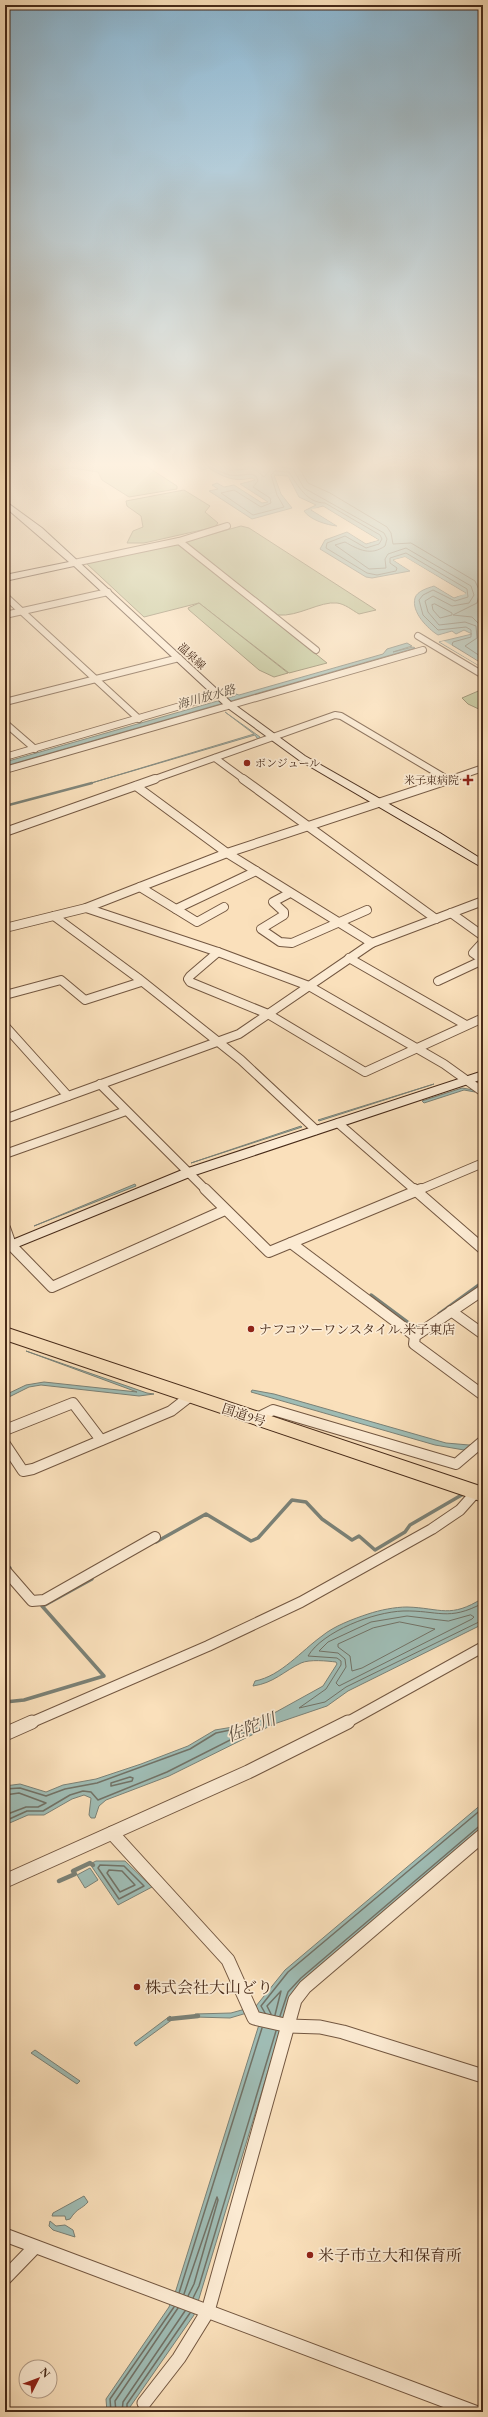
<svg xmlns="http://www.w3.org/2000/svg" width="488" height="2417" viewBox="0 0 488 2417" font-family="'EB Garamond','Noto Serif JP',serif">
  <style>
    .green { fill: #bac393; stroke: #807656 }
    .water { fill: #9fbcb4; stroke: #7b8176 }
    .pier { fill: #fae0bb }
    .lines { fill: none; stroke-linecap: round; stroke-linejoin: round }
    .shore-far1 { stroke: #727266; stroke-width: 1 }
    .shore { stroke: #727266; stroke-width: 1.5 }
    .stream-far2 { stroke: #7b8176; stroke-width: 2.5 }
    .stream-far1 { stroke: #7b8176; stroke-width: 3.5 }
    .stream { stroke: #7b8176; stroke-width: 4.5 }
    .street-far3-casing { stroke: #735741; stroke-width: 8 }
    .street-far2-casing { stroke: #735741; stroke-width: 10 }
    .street-far1-casing { stroke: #735741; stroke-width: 12 }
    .street-casing { stroke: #735741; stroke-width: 15 }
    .secondary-casing { stroke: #462918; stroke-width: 2 }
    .highway-casing { stroke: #462918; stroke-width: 2 }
    .street-far3 { stroke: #fcebd3; stroke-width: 6 }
    .street-far2 { stroke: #fcebd3; stroke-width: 8 }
    .street-far1 { stroke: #fcebd3; stroke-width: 10 }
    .street { stroke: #fcebd3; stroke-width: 13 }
    .secondary { fill: #fcebd3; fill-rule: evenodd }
    .highway { fill: #fae0bb; fill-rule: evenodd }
    .poi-dot { fill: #8f2418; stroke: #fcebd3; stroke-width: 1.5 }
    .labels { text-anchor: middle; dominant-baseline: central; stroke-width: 3.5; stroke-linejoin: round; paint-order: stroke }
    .far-street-label { font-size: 11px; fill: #462918; stroke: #fcebd3 }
    .far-poi-label { font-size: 11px; fill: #462918; stroke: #fcebd3; text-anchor: start }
    .far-water-label { font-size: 12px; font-style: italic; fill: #5c4e3f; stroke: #fcebd3 }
    .poi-label { font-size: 13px; fill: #462918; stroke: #fcebd3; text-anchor: start }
    .street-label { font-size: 13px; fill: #462918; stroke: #fcebd3 }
    .near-poi-label { font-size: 16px; fill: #462918; stroke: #fcebd3; text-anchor: start }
    .near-water-label { font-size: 17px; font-style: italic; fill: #5c4e3f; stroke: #fcebd3 }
  </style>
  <rect width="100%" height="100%" fill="#fae0bb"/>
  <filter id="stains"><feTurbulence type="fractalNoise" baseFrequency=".005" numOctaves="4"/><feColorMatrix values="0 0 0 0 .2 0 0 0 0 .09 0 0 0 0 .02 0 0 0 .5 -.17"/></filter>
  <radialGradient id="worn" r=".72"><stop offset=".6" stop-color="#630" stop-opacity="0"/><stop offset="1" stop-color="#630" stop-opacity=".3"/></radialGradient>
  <g class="green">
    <polygon points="47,464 143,464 177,486 177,489 129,497 102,480 98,472 72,468 52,470"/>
    <polygon points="184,490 210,506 205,512 218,523 215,527 144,543 127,543 133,531 143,527 141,516 127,506 126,501"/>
    <path d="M241,526L249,528L376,610L359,614C352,610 345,604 337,603C320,601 298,617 278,615L184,542Z"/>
    <polygon points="173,543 180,545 327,663 289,673 199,603 144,617 87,564 93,560"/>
    <polygon points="199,603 288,673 274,677 259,670 189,610 188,608"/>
    <polygon points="483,689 483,711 468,704 462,698"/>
  </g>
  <g class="water">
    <path d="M194,464H483V668L439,642L472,634L464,630L456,634L452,631L438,635C428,629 411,612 415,598C417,591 428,588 434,586L454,598L466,593L405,557L393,560L410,571L372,578L366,577L320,549L325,540L347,532L366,544L379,540L323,506L311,510L337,526C327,525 310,520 304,511L316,505L299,497L288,476L274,475L281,494L292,508L252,519L209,491L218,489L212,485L217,483L224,487L234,485L262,503L268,502L240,484L255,480L252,478C234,482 225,478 209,468L202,470Z"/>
    <polygon points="407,643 412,646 393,652 413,647 415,648 5,766 5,762 235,696 236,694 239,695 383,654 387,649"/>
    <polygon points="225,712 260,737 259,741 255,735 88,784 254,734"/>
    <polygon points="434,1084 319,1121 318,1120"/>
    <polygon points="462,1088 474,1090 475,1092 464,1090 424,1103 422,1101"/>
    <polygon points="301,1126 302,1127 191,1163"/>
    <polygon points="135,1184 136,1186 34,1226"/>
    <polygon points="26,1351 147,1393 154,1394 139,1396 41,1385 29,1387 5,1399 5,1395 26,1385 44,1382 137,1392"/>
    <polygon points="252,1390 274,1394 446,1443 469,1445 483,1443 483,1446 464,1450 435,1445 251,1392"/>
    <path d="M483,1598V1623L477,1627L348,1691L327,1706L274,1724L169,1776L106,1800L99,1806L95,1818H91L89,1815L91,1798L84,1795L72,1799L44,1815H28L5,1825V1786L20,1784L46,1792L63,1785L96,1779L141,1764L188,1746L215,1730L239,1726L276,1712L323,1686L337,1664L336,1662C327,1661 310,1659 301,1663C284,1671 274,1683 253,1686L255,1681C281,1676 301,1651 322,1636C334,1626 353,1619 368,1614C380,1610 395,1607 407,1607C441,1608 450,1619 483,1598Z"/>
    <polygon points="483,1803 483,1826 303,1980 289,2002 194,2315 130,2407 131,2412 107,2412 106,2399 169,2307 176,2290 262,2015 257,2010 230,2018 195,2017 195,2014 231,2013 256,2006 285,1970"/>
    <polygon points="96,1861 125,1861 152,1887 118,1905 90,1864"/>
    <polygon points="90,1868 98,1880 85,1888 77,1875"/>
    <polygon points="170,2016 173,2019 136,2046 134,2043"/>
    <polygon points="35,2050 80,2081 77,2084 31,2053"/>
    <path d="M84,2196L88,2202C81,2210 78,2207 70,2219L66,2220L65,2216H52L53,2213Z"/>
    <polygon points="50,2221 56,2226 65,2225 73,2230 75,2237 53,2230 49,2226"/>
  </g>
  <g class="pier">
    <polygon points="323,507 378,540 366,543 345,530 366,542 374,539 323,508 316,510 339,527 311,509"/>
    <polygon points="405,557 466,594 454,597 432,584 454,595 462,593 404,559 397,561 412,572 394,560"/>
    <polygon points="444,641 483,663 483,668 440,642"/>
  </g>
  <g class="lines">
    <g class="shore-far1">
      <path d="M200,464C212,465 219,473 230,475C239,477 249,472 256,476L258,481L253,487L270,498L271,503L261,507L234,490L221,493L253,515L284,507L277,495L271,475L275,471L289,472C298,486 307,503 325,503L380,535L382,539L379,544L366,548L345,536L327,543L326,548L367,573L377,575L396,571L397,568L390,563V558L406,553L467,589L468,597L455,601L433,590L423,595L419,600L423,615L438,630L466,627L471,630V637L453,642L452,645L483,664"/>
      <path d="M219,464L230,470L254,469L264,477L273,466L293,469L304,488L384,533L387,539L385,546C371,556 359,550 345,542L335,545L369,569L386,568L385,559L388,554L406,548L471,586L474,595L469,603L452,606L433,596L425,601L428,612L439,625L465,622L476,626L477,638L465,646L483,658"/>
      <polyline points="297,464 308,483 330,493 387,527 391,533 393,544 411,543 475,581 480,592 477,603 453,615 472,617 483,628"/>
      <polygon points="435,604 452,613 452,615 440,618 433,610 432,605"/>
      <path d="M483,1603C448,1622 438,1610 403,1611C374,1612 323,1631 308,1656L337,1658L341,1661V1665L326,1689L299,1708L325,1702L346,1687L483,1620"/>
      <polygon points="471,1615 474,1617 472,1619 339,1686 336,1683 346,1667 345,1659 338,1653 319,1651 328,1642 371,1622 407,1616 448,1621"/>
      <polygon points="400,1622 435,1629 362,1668 352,1671 350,1656 338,1647 338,1644 373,1628"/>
    </g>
    <g class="shore">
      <polygon points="130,1777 133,1778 132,1781 111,1786 111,1783"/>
      <polyline points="5,1789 20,1788 46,1796 65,1789 97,1783 190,1749 216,1733 254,1725 256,1727 167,1772 98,1800 91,1792 83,1791 70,1795 43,1811 27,1811 5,1821"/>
      <polyline points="5,1795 19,1793 46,1803 38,1807 26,1807 5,1815"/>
      <polygon points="100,1865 124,1866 144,1886 119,1899 98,1868"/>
      <polygon points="109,1870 122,1871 135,1885 120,1892 107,1873"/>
      <polyline points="265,2013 261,2006 288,1972 483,1808"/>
      <polyline points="271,2014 267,2006 281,1991 275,2015"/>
      <polyline points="280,2016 288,1992 301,1978 483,1823"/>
      <polyline points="179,2293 262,2028"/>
      <polyline points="184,2294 217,2197 218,2200 194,2284 188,2296"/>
      <polyline points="193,2298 199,2286 276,2031"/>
      <polyline points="111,2412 110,2399 174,2307"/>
      <polyline points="116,2412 115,2401 178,2308"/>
      <polyline points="122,2412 123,2402 185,2311"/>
      <polyline points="127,2412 127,2404 190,2313"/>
    </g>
    <g class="stream-far2">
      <polyline points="5,806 92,783"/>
      <polyline points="480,1068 483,1067"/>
    </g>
    <g class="stream-far1">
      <polyline points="371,1295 414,1327 422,1326"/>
      <polyline points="439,1314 483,1282"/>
      <polyline points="477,1487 483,1483"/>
      <polyline points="156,1542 206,1514 251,1541 258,1538 292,1500 306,1502 322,1519 352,1540 359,1536 375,1550 405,1532 410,1525 465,1493"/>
      <polyline points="5,1563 10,1568"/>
      <polyline points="43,1606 92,1579"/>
      <polyline points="5,1702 24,1700 104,1676 42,1606"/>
    </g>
    <g class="stream">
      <polyline points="59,1881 75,1874 73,1871 90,1863 93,1865"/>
      <polyline points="169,2019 198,2016"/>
    </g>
    <g class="street-far3-casing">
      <g id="street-far3">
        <polyline points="179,541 227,526"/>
        <polyline points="74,563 179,541 316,650"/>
        <polyline points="5,596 139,719"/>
        <polyline points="5,615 108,592"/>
        <polyline points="418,636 483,675"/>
        <polyline points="5,702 179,658"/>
        <polyline points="5,723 35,749"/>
        <polyline points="5,757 218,695"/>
        <polyline points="215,758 245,780"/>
        <polyline points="5,770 423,650"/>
        <polyline points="152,780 335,715 341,716 447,779"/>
        <polyline points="448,780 483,768"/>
      </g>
    </g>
    <g class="street-far2-casing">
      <g id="street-far2">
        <polyline points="243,779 436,919"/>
        <polyline points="136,786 227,853 372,943"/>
        <polyline points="5,832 155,779"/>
        <polyline points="140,887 197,922 224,907"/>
        <polyline points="290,893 273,902 284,912 284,915 261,929 280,942 292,943 367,910"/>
        <polyline points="86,908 218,952 309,986 444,1064 483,1092"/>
        <polyline points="176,909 256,871"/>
        <polyline points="451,913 483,936"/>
        <polyline points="54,916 138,978 241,1060 316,1130"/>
        <polyline points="5,928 86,908 227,853 451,779"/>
        <polyline points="483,942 473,953 483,960"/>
        <polyline points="218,952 190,976 188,979 190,982 268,1014 365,1072 483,1018"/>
        <polyline points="349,958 466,1025"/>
        <polyline points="438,981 483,960"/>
        <polyline points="5,995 61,980 85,1000 141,982"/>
        <polyline points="5,1026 68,1096"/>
        <polyline points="100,1084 206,1190"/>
        <polyline points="5,1119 239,1034 372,943 483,901"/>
        <polyline points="338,1123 415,1190"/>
        <polyline points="5,1154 126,1111"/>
        <polyline points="419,1190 483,1163"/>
      </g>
    </g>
    <g class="street-far1-casing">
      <g id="street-far1">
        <polyline points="205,1189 269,1252 421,1189"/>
        <polyline points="414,1189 483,1249"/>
        <polyline points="5,1228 11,1245 52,1287 225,1210"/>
        <polyline points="291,1243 415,1336"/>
        <polyline points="483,1290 415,1336 414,1344 483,1395"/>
        <polyline points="451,1311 483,1334"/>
        <polyline points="255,1419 273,1410 456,1464 483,1441"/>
        <polyline points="5,1430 73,1403 101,1440"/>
        <polyline points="5,1444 23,1471 33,1469 171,1411 189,1397"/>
        <polyline points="5,1570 32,1601 44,1600 155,1537"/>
        <polyline points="30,1723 208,1646 301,1602 432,1529 460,1510 476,1492 483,1489"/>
        <polyline points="346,1723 483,1647"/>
      </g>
    </g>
    <g class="street-casing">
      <g id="street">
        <polyline points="5,1734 32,1722"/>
        <polyline points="112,1833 228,1960 254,2018 289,2026 320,2027 343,2032 483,2076"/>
        <polyline points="5,1881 248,1772 348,1722"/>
        <polyline points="5,2235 475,2412"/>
        <polyline points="5,2278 35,2247"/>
        <polyline points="144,2403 179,2358 208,2311 295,2000 305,1987 483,1835"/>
      </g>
    </g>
    <g class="secondary-casing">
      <g id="secondary">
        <polygon points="5,501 42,528 231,702 305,756 440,833 483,860 483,868 299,760 225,706 74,566 5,581 5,575 69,562 5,507"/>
        <polygon points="483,1071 483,1079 192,1176 5,1252 5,1243 182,1170"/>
      </g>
    </g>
    <g class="highway-casing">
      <polygon id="highway" points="5,1327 483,1487 483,1502 5,1340"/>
    </g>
    <use href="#street-far3" class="street-far3"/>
    <use href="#street-far2" class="street-far2"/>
    <use href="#street-far1" class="street-far1"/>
    <use href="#street" class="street"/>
    <use href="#secondary" class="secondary"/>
    <use href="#highway" class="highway"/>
  </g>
  <linearGradient id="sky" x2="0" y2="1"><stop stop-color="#8bb7d3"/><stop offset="0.58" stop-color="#fdf1e0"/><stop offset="1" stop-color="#fdf1e0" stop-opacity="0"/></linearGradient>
  <rect width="488" height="802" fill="url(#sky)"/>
  <g class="poi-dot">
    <circle cx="247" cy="763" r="4"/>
    <path d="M466 774h4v4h4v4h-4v4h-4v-4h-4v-4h4z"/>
    <circle cx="251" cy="1329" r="4"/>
    <circle cx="137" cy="1987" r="4"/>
    <circle cx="310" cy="2255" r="4"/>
  </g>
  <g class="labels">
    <g class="far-street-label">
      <text transform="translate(192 656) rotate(43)">温泉線</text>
    </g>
    <g class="far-poi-label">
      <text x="255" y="763">ボンジュール</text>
      <text x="459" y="780" text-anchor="end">米子東病院</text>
    </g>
    <g class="far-water-label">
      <text transform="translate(206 697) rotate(-16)">海川放水路</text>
    </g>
    <g class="poi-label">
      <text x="259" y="1329">ナフコツーワンスタイル 米子東店</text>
    </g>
    <g class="street-label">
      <text transform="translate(244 1415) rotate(18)">国道9号</text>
    </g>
    <g class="near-poi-label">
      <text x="145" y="1987">株式会社大山どり</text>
      <text x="318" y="2255">米子市立大和保育所</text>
    </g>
    <g class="near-water-label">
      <text transform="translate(251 1727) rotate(-21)">佐陀川</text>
    </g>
  </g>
  <rect width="488" height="2417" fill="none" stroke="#fae0bb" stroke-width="20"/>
  <rect x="6" y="6" width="476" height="2405" fill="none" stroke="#462918" stroke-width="2"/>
  <rect x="10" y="10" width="468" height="2397" fill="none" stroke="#462918"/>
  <g transform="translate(38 2379) rotate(48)"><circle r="19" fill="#fcebd3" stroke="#b39d88"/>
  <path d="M0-3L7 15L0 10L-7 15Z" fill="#8f2418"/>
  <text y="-6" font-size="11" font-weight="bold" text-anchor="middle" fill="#462918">N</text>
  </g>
  <rect width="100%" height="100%" filter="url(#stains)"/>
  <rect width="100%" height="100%" fill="url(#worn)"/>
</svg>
